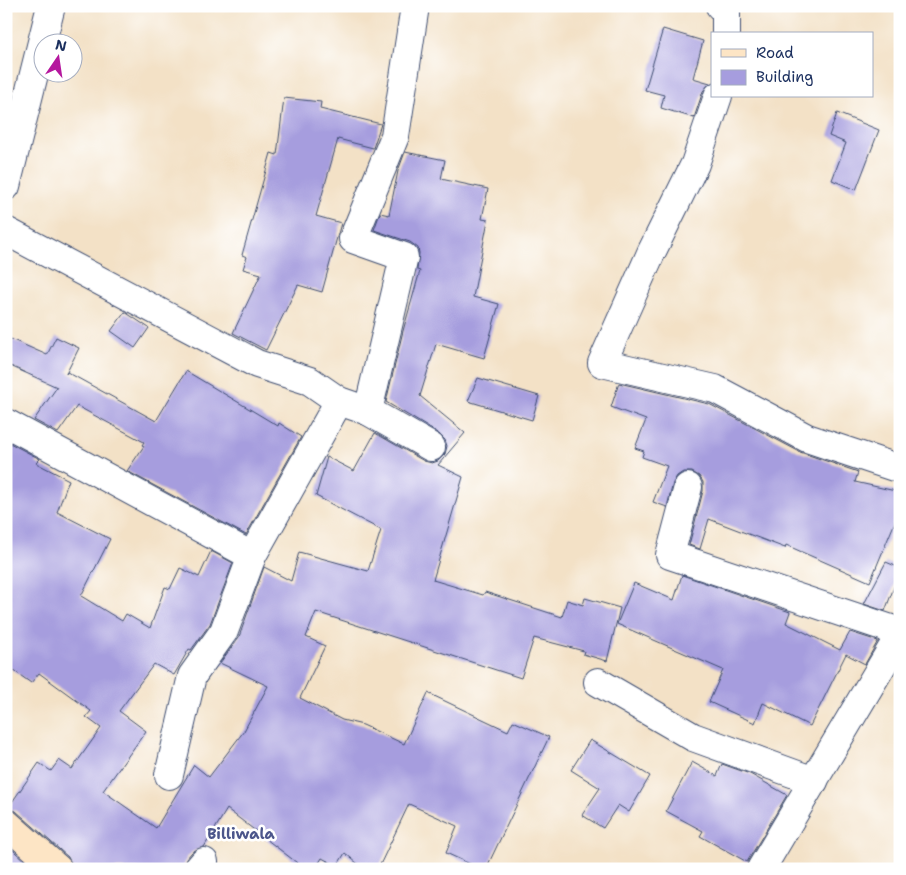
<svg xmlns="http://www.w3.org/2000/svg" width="906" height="875" viewBox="0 0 906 875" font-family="'Shantell Sans',sans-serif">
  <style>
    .building { fill: #a69dde }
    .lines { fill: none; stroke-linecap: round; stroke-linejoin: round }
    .street-casing { stroke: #3b4a6e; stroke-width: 30 }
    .secondary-casing { stroke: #3b4a6e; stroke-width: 30 }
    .street { stroke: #fff; stroke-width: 28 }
    .secondary { stroke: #fde5c5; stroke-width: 28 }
    .labels { text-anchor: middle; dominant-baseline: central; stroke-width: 5; stroke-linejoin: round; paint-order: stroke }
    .quarter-label { font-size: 15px; font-weight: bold; fill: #4c568b; stroke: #fff }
  </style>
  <rect width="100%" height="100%" fill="#fff"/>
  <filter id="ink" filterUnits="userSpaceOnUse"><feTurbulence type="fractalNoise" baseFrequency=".02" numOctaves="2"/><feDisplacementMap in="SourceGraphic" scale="10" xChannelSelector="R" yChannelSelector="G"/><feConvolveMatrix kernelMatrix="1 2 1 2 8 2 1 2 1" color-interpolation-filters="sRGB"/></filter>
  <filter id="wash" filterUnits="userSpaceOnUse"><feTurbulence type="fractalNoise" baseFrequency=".0096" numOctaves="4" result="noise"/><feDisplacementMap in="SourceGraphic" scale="20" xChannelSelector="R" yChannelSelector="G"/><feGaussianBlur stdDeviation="1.12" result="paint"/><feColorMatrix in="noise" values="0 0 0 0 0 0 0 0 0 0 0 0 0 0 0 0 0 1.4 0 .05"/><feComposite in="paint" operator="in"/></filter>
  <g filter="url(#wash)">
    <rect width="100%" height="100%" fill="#f3e1c6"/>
    <g id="blocks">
      <g class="building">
        <polygon points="663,29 703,41 693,78 710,83 703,91 694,118 661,108 664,95 645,90"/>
        <polygon points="284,98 321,102 320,109 381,124 373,148 338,139 316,216 341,223 322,292 298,285 266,350 233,333 261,274 243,269 247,257 242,255 271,153 277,155"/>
        <polygon points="837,113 879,130 856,190 832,180 846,143 829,136"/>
        <polygon points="405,152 445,160 441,179 488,189 482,219 488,220 473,297 499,304 484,358 436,344 420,396 465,433 438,465 463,477 433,580 483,595 485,592 562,617 567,600 583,605 585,598 620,608 607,661 583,654 584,651 534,638 521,678 316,612 306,637 325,646 300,698 342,720 363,725 404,744 428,693 508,731 513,721 549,737 486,869 481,869 446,853 457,826 409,804 378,869 364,869 345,853 337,866 322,858 315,869 305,869 227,809 204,847 192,852 186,859 183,869 73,869 68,857 16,811 8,808 39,763 51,771 59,760 72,769 101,728 86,717 91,711 39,673 31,683 6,665 6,441 40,459 36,463 69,480 57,512 110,539 81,596 122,621 126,614 150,628 165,587 170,589 180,568 199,577 211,551 233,563 210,624 191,650 189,649 174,675 154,664 119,711 146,731 103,791 156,828 194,765 209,777 244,731 268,686 220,663 239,637 264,567 291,581 299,552 368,571 381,530 316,496 327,457 354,471 375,433 424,461 432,463 438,461 445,454 447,446 445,440 439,434 386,402 403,331 420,271 417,270 419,253 418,248 410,242 374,230 380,213 389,215 398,171"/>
        <polygon points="125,312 149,328 135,348 111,331"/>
        <polygon points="6,337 47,355 56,337 79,348 66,374 67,372 156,421 186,371 278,426 279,423 301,437 246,535 127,471 144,446 142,445 144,442 77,406 58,433 34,420 57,387 6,364"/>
        <polygon points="478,378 539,396 532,420 468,401"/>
        <polygon points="619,383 709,404 800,452 858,472 855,482 900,492 900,510 870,582 786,545 785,548 709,519 700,549 689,545 703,491 703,482 699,476 692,472 683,472 677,476 673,483 667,507 653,502 667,466 642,457 644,451 635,448 646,420 611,407"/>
        <polygon points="886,562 900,568 900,571 885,611 864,604"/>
        <polygon points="682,575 790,612 786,623 840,650 850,632 878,641 865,664 846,654 810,726 763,703 755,723 709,702 723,670 617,624 634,583 674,600"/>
        <polygon points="590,740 650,776 629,812 618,805 603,828 582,815 600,788 571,770"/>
        <polygon points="692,762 717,776 722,764 750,774 787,795 747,862 700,836 703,831 666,811"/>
        <polygon points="6,844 34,869 6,869"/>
      </g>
    </g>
  </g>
  <g filter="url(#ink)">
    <use href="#blocks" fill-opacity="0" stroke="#3b4a6e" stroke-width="1"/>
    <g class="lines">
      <g class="street-casing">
        <g id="street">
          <polyline points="720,6 726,12 726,34"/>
          <polyline points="718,96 695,164 651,253 602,363 715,389 807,438 900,469"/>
          <polyline points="6,186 51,6"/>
          <polyline points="6,231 257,364 310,381 339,401 368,411 431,447"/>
          <polyline points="368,411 404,257 353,239 395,136 415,6"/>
          <polyline points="6,423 252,556"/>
          <polyline points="688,487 670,555 900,632"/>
          <polyline points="598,682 693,737 814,781"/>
          <polyline points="169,775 192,676 224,631 252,556 339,401"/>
          <polyline points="198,869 204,862"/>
          <polyline points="761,869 900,635"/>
        </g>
      </g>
      <g class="secondary-casing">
        <polyline id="secondary" points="6,823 58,869"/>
      </g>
      <use href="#street" class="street"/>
      <use href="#secondary" class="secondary"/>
    </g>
  </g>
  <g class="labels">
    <g class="quarter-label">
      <text x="241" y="834">Billiwala</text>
    </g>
  </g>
  <rect width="906" height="875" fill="none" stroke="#fff" stroke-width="25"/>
  <rect x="711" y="32" width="162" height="65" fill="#ffffff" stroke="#a4acbf"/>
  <rect x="721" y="49" width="25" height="8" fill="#fde5c5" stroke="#a4acbf"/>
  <text x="756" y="58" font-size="15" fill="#1b2f5e">Road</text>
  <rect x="721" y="70" width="25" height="15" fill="#a69dde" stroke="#a4acbf"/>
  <text x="756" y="82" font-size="15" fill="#1b2f5e">Building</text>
  <g transform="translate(58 58) rotate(13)"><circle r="24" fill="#ffffff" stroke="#a4acbf"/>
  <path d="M0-4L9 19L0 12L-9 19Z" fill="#b5179e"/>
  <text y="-8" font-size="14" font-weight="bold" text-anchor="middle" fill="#1b2f5e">N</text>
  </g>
</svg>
